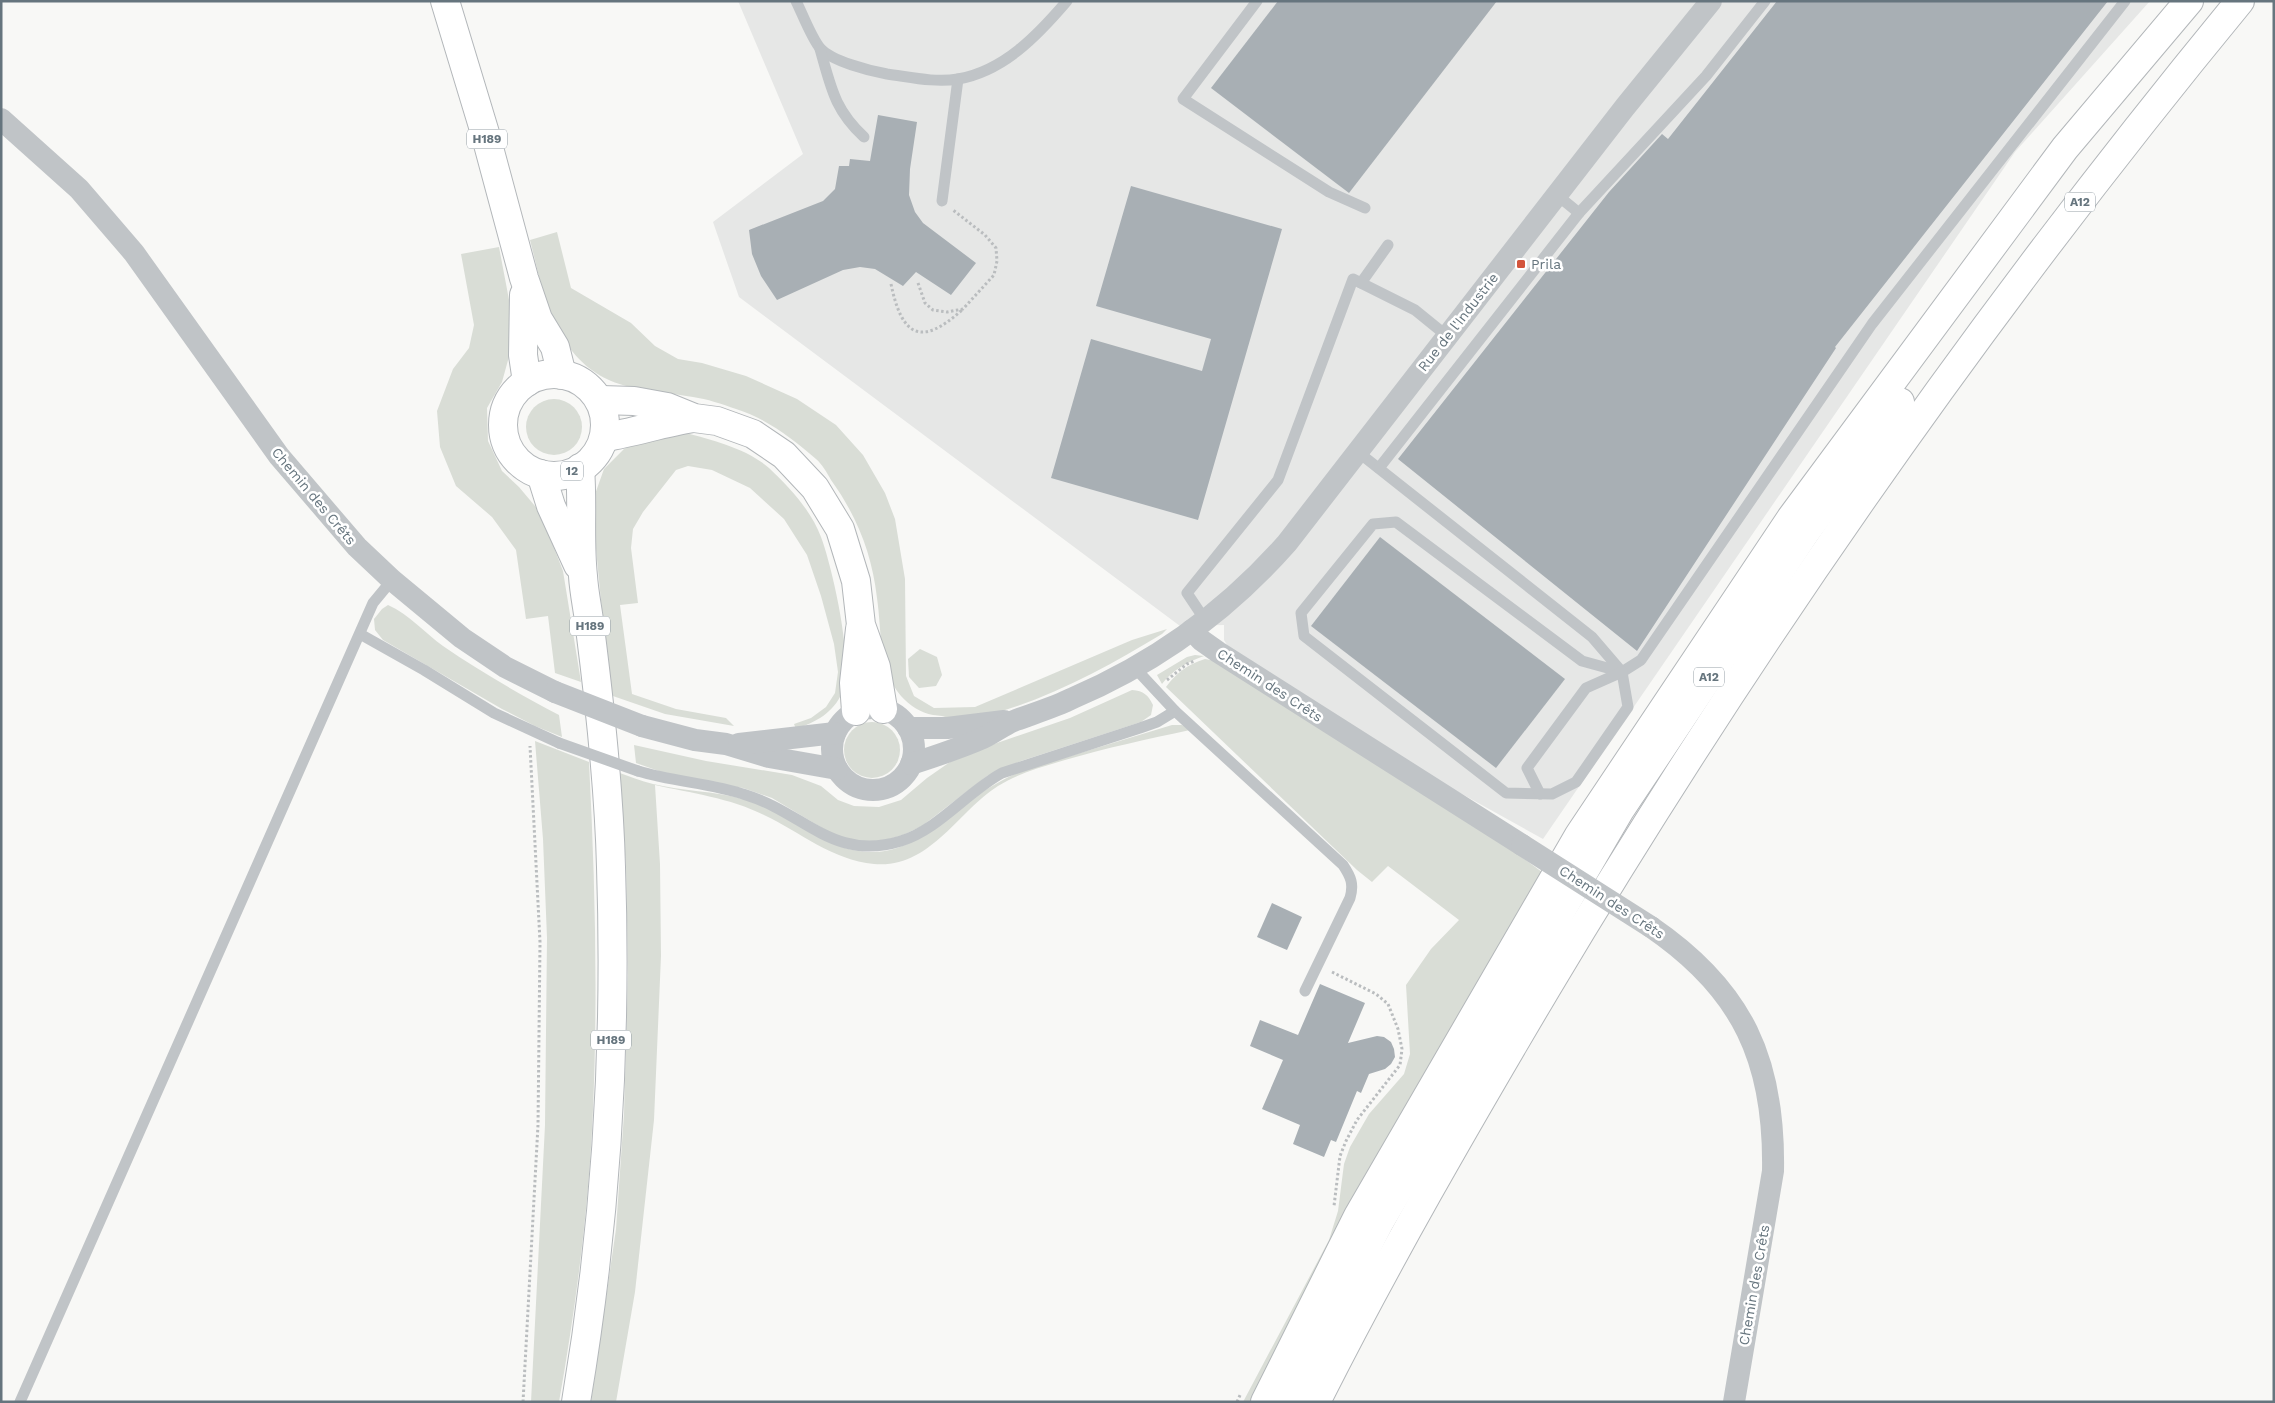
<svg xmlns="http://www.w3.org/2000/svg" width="2275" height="1403" viewBox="0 0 2275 1403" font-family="'Work Sans',sans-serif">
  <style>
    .built { fill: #e6e7e6 }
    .green { fill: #d9ddd6 }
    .building { fill: #a8afb4 }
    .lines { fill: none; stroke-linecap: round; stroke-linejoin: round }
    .highway-casing { stroke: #b3b7ba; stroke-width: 30 }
    .path { stroke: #babdbf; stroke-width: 3; stroke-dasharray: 2.5 2.5; stroke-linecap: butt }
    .lane { stroke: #c0c4c7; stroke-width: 11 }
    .street { stroke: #c0c4c7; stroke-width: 22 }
    .highway { stroke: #fff; stroke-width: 28 }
    .lane-bridge { stroke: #c0c4c7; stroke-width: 11 }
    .street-bridge { stroke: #c0c4c7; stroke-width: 22 }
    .poi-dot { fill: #d3543b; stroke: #fff; stroke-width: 2 }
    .labels { text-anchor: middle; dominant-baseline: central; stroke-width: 5; stroke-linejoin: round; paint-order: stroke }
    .shield { fill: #fff; stroke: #949ea5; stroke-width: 1 }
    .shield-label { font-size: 12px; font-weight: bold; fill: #66757e }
    .poi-label { font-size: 14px; fill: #66757e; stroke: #fff; text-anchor: start }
    .street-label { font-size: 14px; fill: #66757e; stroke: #fff }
  </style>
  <rect width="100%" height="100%" fill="#f8f8f6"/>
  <polygon class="built" points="738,1 2150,1 2015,152 1543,839 1388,753 1229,648 1224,640 1224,625 1180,626 739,297 713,222 803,154"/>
  <g class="green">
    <path d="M557,232L571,288L631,323L655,346L678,359L702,363L746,376L797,399L836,425L863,455L885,493L895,519L905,579L906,676L914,696L934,708L975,707L1132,640L1167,629L1162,634C1109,666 1053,697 992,714C979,718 964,718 950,720C944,715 940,716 933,715C921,713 909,705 901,696C878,668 882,632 877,598C872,554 857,516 831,480C827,473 822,464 816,459C793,439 766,418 736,409C722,404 707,399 693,397C641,388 600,392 566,343C545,313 539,274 530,240Z"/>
    <polygon points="499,247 510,305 510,353 502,382 487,408 488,441 502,471 519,487 540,512 563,571 581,682 555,673 548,616 526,619 516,550 492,517 456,486 440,447 437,411 453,369 469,348 474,325 461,254"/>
    <circle cx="554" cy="427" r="28"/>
    <path d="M686,433C712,440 748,449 769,468C789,487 811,510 821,537C832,566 855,666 842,693C833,713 816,722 796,729L794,724L811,718L826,707L835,693L838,672L834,644L821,596L807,555L784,519L750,488L712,470L688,466L676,470L643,512L633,529L631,548L638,603L620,605L632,694L676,709L726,718L734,726L665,714L610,695L595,538L594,497L604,469L624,449L653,435Z"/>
    <path d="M388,605C410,615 425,633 443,646C481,672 519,694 559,715L562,737L535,726L502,709L383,640L375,630L374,619L382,609Z"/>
    <polygon points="920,649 937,657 942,675 936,686 919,688 909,677 908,659"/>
    <path d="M1195,655L1204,656C1188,662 1173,669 1162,684L1157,675L1187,657Z"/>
    <path d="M1205,659L1216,661L1515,852L1550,878L1257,1402H1243L1329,1240L1338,1211L1344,1164L1350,1147L1369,1114L1404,1074L1410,1054L1406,985L1431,949L1459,920L1388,866L1372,882L1357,870L1166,687C1177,672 1187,665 1205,659Z"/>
    <path d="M1132,690C1144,691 1148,695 1153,705L1151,715L1141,722L1021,761L987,776L922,826L903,835L882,841L859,842L834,835L772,798L743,788L670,775L636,763L634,745L706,761L792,775L821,786L838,800L854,806L879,807L901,800L927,778L950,762L968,753L1070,718Z"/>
    <circle cx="872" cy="750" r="28"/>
    <path d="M1172,725H1182L1190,730C1148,739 1106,748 1065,760C1042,767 1019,773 998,786C957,812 930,869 874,864C832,860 800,832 764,815C730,798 691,793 655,785L660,864L661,956L654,1120L635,1292L616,1402H591L616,1229L624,1114L628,975L626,865L617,772C629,776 641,781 653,784C682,791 714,791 743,799C800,814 840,872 905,845C917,840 929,829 940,821C967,802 993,783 1024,770Z"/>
    <path d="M535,741L589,762C595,878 598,993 593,1109C589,1207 576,1306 559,1402H531L545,1125L547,938L543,839Z"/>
  </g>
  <g class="building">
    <polygon points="1278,1 1497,1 1349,193 1211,88"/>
    <polygon points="1777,1 2108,1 1835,347 1836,348 1637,651 1398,459 1609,192 1662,134 1668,139"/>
    <polygon points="878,115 917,122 910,169 909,195 915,212 923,223 976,263 951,295 916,272 903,286 875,269 860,267 843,270 777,300 761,276 752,254 749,230 823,201 835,189 839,166 849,166 850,159 870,161"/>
    <polygon points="1131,186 1282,229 1198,520 1051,478 1091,339 1202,371 1211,339 1096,306"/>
    <polygon points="1380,537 1565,679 1496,768 1311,626"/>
    <polygon points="1272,903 1302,917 1287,950 1257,937"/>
    <polygon points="1320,984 1365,1003 1348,1043 1377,1036 1384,1037 1391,1042 1394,1049 1395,1057 1391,1064 1385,1069 1369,1074 1361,1093 1357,1091 1336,1142 1331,1140 1324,1157 1293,1144 1300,1125 1262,1109 1283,1060 1250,1046 1260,1020 1298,1035"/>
  </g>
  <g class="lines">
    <g class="highway-casing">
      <g id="highway">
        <polyline points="445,1 485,133 524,278 538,319 555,347 562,375"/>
        <polyline points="524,295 523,355 527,382"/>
        <circle cx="554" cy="425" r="51"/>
        <polyline points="601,400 634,401 667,407 694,418 717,421 753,434 784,455 815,488 840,529 856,581 861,625 876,667 883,709"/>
        <path d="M606,437C635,432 663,423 693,418"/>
        <polyline points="541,474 551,506 578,565"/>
        <polyline points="856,711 854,683 860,629"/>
        <path d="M576,1402C606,1225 617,1046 611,867C609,787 600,706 590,628C588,610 584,593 583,576C579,540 583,504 580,468"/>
        <polyline points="1265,1402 1358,1216 1579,835 1791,518 2065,148 2189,1"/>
        <polyline points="1287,1402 1379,1223 1620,810 1805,533 1900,402"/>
        <path d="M1316,1402C1387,1261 1466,1124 1546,989C1753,642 1984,312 2240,1"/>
      </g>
    </g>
    <g class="path">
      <polyline points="918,283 925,303 933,310 947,312 963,309 994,275 997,261 996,248 985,235 953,210"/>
      <path d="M891,284C902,337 921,347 962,310"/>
      <polyline points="1167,680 1187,664 1194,661"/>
      <polyline points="1332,972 1376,994 1388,1004 1398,1029 1402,1049 1400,1065 1357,1120 1346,1141 1340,1156 1334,1206"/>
      <polyline points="523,1402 538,1125 540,942 530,746"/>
      <polyline points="1237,1402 1241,1393"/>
    </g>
    <g class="lane">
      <path d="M796,1C802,13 812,39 820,48C831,61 870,71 887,74C910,77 935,83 958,79C1004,71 1038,35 1067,1"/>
      <polyline points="1257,1 1183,99 1329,192 1365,208"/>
      <path d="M820,49C831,87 834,109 864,137"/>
      <polyline points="1557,195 1579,213 1706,76 1765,1"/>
      <polyline points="942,201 958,79"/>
      <polyline points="1361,283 1388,245"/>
      <polyline points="1358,452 1592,637 1622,672 1641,660 1872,324 2125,1"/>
      <polyline points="1379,468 1579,213"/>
      <polygon points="1396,522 1582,661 1622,672 1628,707 1576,782 1552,794 1506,793 1304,636 1301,613 1373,524"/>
      <polyline points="1205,620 1187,593 1278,480 1353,279 1415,310 1447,336"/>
      <polyline points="360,634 424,670 494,713 559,743"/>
      <path d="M1135,668L1175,711L1343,865C1351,877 1354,884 1350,898L1305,991"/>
      <path d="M638,771C674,782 711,783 746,795C805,813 833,862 901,841C939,829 967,792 1002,773L1140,728L1157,722L1175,711"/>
      <polyline points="1540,794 1527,768 1586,688 1622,672"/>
      <polyline points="20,1402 373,603 392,580"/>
    </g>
    <g class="street">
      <polyline points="1,119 79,189 134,253 279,456 357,547 392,580 462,638 505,667 555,692"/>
      <polyline points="1192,630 1201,640 1218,652 1522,845"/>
      <circle cx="873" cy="749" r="41"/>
      <polyline points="642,726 695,740 726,744 769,757 837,769"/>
      <polyline points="908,728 947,728 1004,721"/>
      <polyline points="739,744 835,733"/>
      <path d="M911,764C936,756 960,748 983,738C994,733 1005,724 1016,720C1035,713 1055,707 1073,698C1155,663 1228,610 1287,543L1625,107L1711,1"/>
      <path d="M1651,927C1743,990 1775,1061 1773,1171L1734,1402"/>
    </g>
    <use href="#highway" class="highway"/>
    <polyline class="lane-bridge" points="559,743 638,771"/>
    <g class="street-bridge">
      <polyline points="555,692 642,726"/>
      <polyline points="1522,845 1651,927"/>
    </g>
  </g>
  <rect class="poi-dot" x="1516" y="259" width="10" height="10" rx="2.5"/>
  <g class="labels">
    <g class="shield">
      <rect x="467" y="129.5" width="40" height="19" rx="4"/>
      <rect x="2065" y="192.5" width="30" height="19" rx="4"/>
      <rect x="561" y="461.5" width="22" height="19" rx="4"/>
      <rect x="570" y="616.5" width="40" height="19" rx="4"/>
      <rect x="1694" y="667.5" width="30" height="19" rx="4"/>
      <rect x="591" y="1030.5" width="40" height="19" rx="4"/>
    </g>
    <g class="shield-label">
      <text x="487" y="139">H189</text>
      <text x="2080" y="202">A12</text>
      <text x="572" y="471">12</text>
      <text x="590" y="626">H189</text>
      <text x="1709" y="677">A12</text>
      <text x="611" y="1040">H189</text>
    </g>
    <g class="poi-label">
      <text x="1531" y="264">Prila</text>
    </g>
    <g class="street-label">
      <text transform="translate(1458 322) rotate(-52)">Rue de l'Industrie</text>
      <text transform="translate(314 496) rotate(50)">Chemin des Crêts</text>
      <text transform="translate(1270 685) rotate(33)">Chemin des Crêts</text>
      <text transform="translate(1612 902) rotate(33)">Chemin des Crêts</text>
      <text transform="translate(1754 1285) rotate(-80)">Chemin des Crêts</text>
    </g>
  </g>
  <rect width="2275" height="1403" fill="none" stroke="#66757e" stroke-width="5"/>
</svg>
